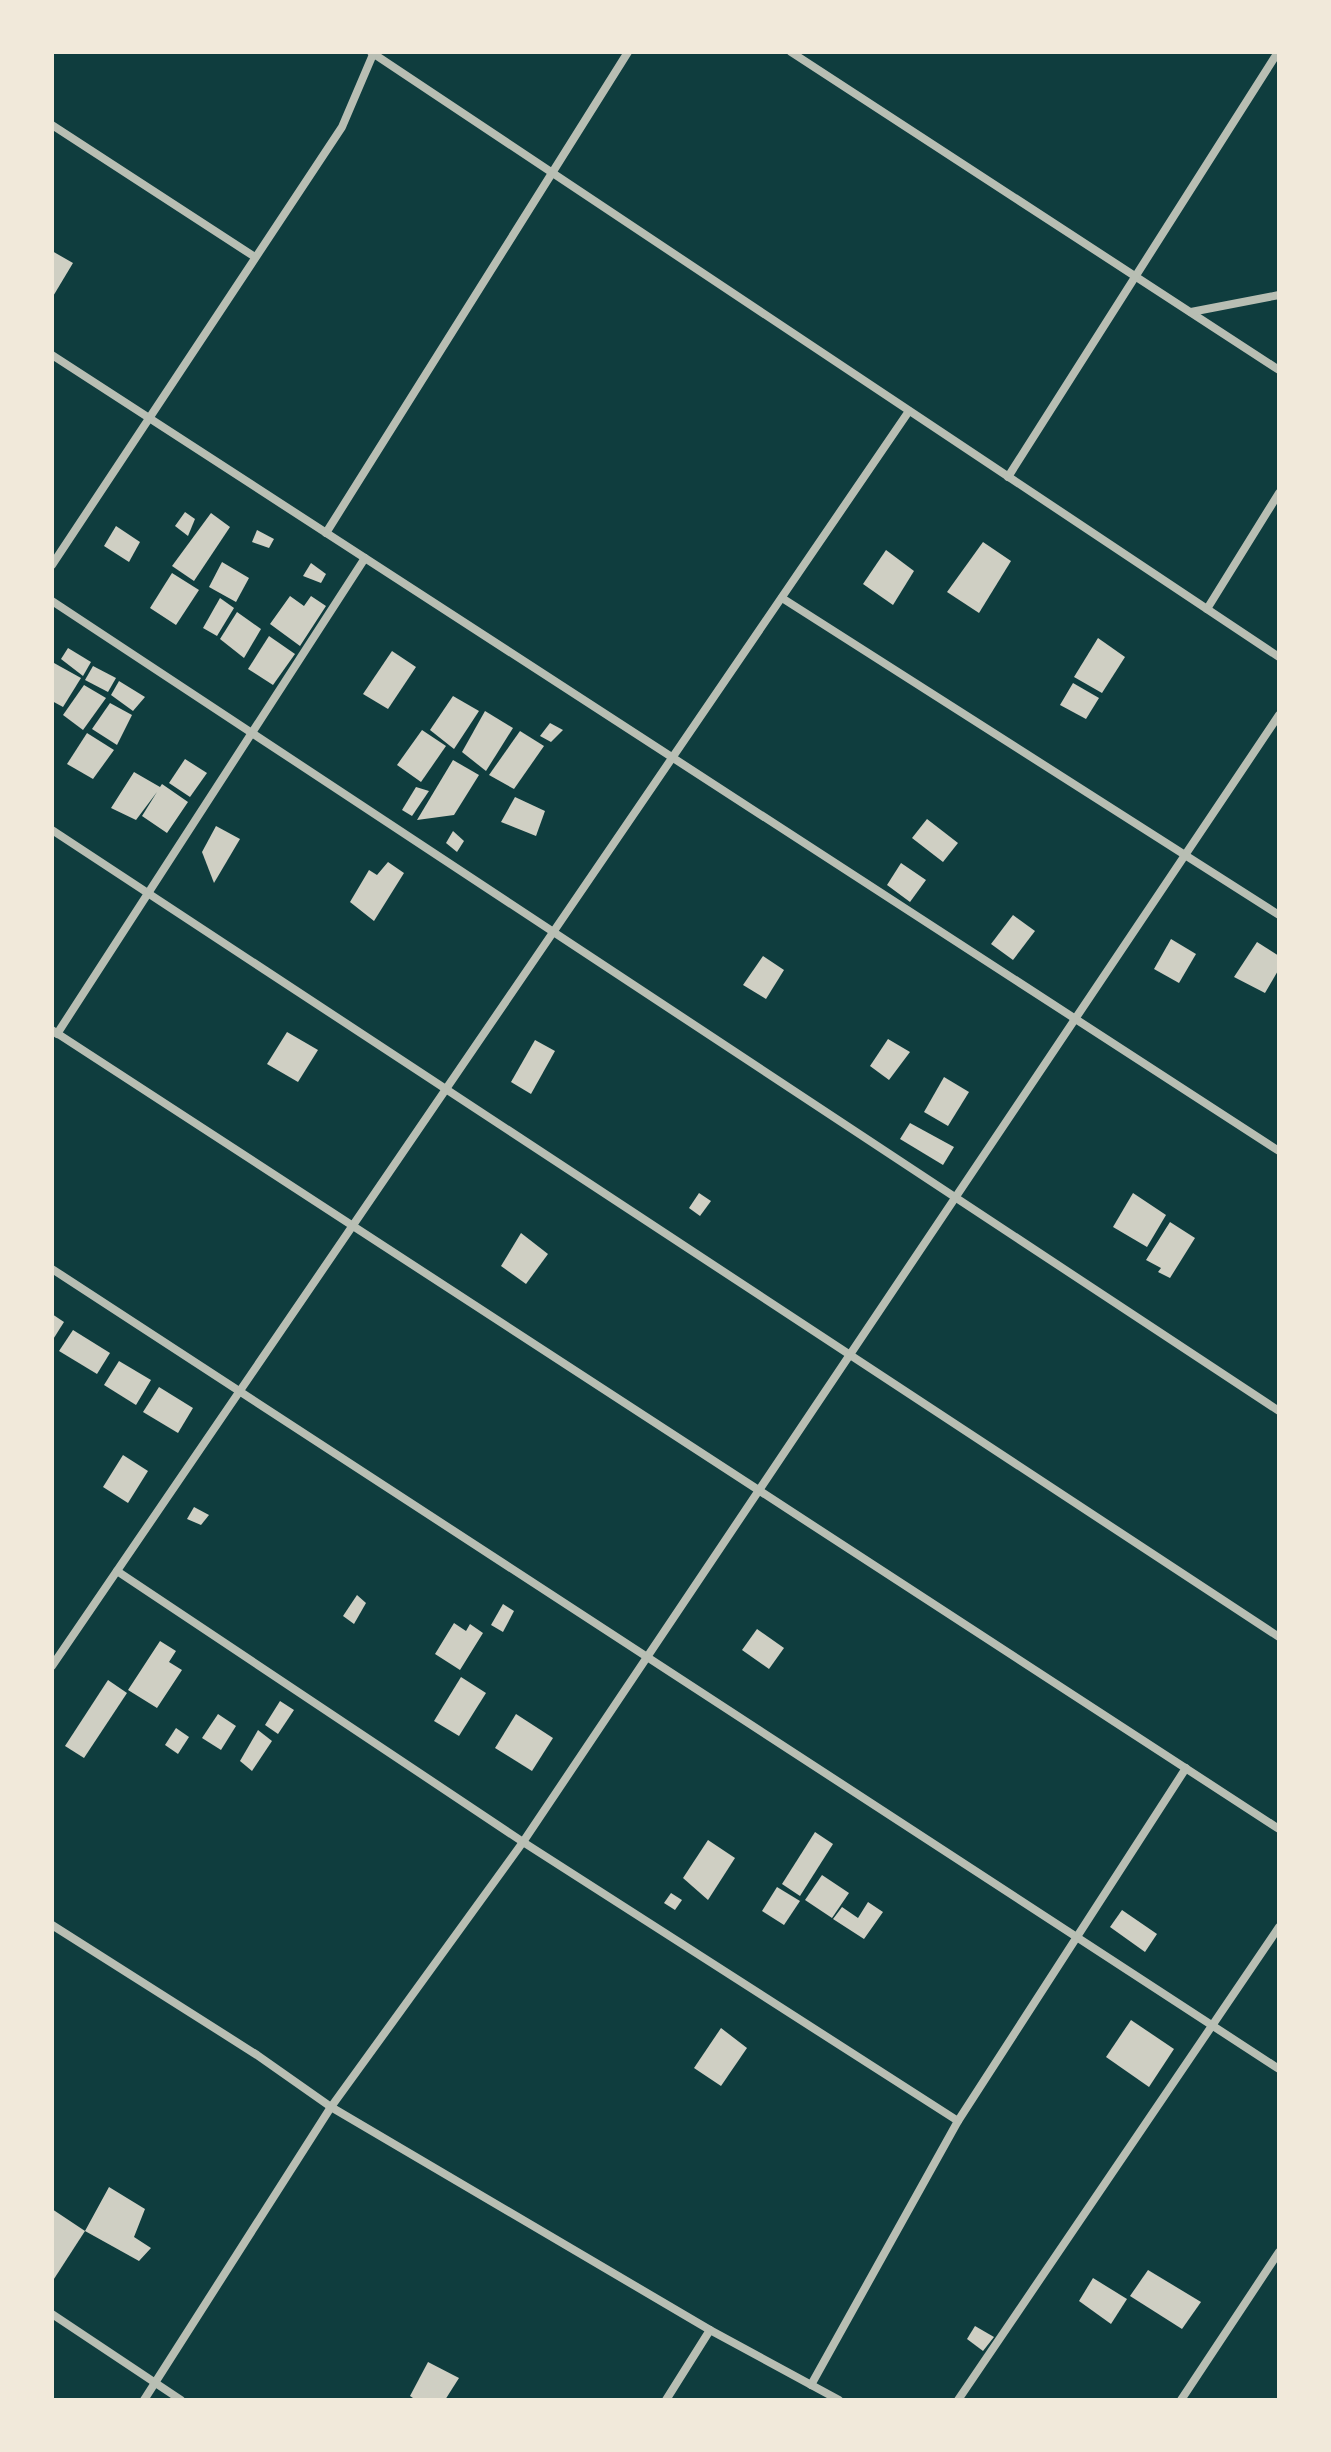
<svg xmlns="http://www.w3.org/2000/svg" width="1331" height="2452" viewBox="0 0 1331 2452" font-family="'Asap Condensed',sans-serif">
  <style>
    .building { fill: #cfcfc3 }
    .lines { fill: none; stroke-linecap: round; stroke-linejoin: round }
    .minor { stroke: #b8beb3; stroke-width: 8 }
  </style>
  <rect width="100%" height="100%" fill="#0f3d3e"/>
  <g class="building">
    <polygon points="52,251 73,263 52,298"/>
    <polygon points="185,512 195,519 188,536 175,526"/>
    <polygon points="211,513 230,527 194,581 172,566"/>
    <polygon points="116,526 140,542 129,562 104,546"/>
    <polygon points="257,530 274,539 269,548 252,542"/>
    <polygon points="983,542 1011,561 979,613 947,592"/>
    <polygon points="886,550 914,571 893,605 863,584"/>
    <polygon points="222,562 249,578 236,602 209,587"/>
    <polygon points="311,563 326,574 321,583 303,576"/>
    <polygon points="172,573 199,590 176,625 150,608"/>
    <polygon points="290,596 304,606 311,596 326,606 300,646 270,624"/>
    <polygon points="220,598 234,608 217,636 203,628"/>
    <polygon points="237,612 261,629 244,658 220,639"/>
    <polygon points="269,636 295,654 273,685 248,669"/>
    <polygon points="1098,638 1125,657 1102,693 1074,677"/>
    <polygon points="68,648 91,662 83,676 61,659"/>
    <polygon points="392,651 416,667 388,709 363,694"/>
    <polygon points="54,663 81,678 63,707 52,701"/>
    <polygon points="93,666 116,678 108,692 85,680"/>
    <polygon points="119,681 145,697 133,711 111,695"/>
    <polygon points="1073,683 1099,698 1086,719 1060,705"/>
    <polygon points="84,685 106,698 83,730 63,715"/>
    <polygon points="453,696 479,711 454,749 430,730"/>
    <polygon points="110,703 132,715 117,745 92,729"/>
    <polygon points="485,711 513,728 486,771 462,752"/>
    <polygon points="550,723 563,730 551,742 540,736"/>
    <polygon points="422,730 446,746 421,782 397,765"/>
    <polygon points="520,731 544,746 514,789 489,775"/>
    <polygon points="87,733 114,750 93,779 67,764"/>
    <polygon points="185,759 207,773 190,797 169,783"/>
    <polygon points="453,760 479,775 454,815 417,820"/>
    <polygon points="134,772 160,787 162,784 188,802 167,833 142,816 157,792 136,820 111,808"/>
    <polygon points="416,787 429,791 412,816 402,810"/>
    <polygon points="515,797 545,811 536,836 501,822"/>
    <polygon points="927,819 958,843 943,862 912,838"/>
    <polygon points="216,826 240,839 214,883 202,852"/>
    <polygon points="453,831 464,841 457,852 446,843"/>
    <polygon points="388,862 404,873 374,921 350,902 369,870 377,875"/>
    <polygon points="901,863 926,880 910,902 887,885"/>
    <polygon points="1013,915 1035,931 1013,960 991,944"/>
    <polygon points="1171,939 1196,954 1179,983 1154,969"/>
    <polygon points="1257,942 1279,956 1279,969 1265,993 1234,977"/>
    <polygon points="763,956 784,970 766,999 743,985"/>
    <polygon points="287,1032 318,1050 298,1082 267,1064"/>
    <polygon points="888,1039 910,1052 889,1080 870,1066"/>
    <polygon points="535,1040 555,1051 531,1094 511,1082"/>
    <polygon points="944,1077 969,1092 948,1126 924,1112"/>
    <polygon points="910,1123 954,1147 943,1165 900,1139"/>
    <polygon points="699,1193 711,1201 700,1216 689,1208"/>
    <polygon points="1133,1193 1166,1215 1147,1247 1113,1227"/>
    <polygon points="1170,1222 1195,1238 1170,1278 1158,1272 1161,1268 1146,1260"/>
    <polygon points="521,1233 548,1254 526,1284 501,1266"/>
    <polygon points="52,1314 64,1322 52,1341"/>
    <polygon points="73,1330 110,1353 97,1374 59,1351"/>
    <polygon points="119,1361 151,1380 136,1405 104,1385"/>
    <polygon points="159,1387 193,1408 178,1433 143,1412"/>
    <polygon points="123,1455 148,1471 128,1503 103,1487"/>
    <polygon points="194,1507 209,1515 201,1525 187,1519"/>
    <polygon points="357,1595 366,1603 354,1624 343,1616"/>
    <polygon points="503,1604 514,1611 503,1632 491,1625"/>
    <polygon points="454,1623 466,1631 470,1624 483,1633 460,1670 435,1654"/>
    <polygon points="757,1629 784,1648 769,1669 742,1650"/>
    <polygon points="160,1641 176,1651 169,1662 182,1670 157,1708 128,1690"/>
    <polygon points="461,1677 486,1693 459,1736 434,1721"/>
    <polygon points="108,1680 127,1693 84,1758 65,1746"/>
    <polygon points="280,1701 294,1710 278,1734 265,1725"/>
    <polygon points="218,1714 236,1726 221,1750 202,1738"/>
    <polygon points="516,1714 553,1738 532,1771 495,1748"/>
    <polygon points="176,1728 189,1737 178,1754 165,1745"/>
    <polygon points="258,1730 272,1741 252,1771 240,1761"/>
    <polygon points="815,1832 833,1844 800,1896 782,1884"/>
    <polygon points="708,1840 735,1858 708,1900 683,1878"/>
    <polygon points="822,1875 849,1893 832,1918 805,1900"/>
    <polygon points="777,1887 800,1901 784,1925 762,1911"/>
    <polygon points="671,1893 682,1900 675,1910 664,1903"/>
    <polygon points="868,1902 883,1912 864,1939 833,1919 842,1907 858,1918"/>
    <polygon points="1122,1910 1157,1934 1145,1952 1110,1927"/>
    <polygon points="1131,2020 1174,2049 1149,2087 1106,2057"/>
    <polygon points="721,2028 747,2048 721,2086 694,2068"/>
    <polygon points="109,2187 145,2209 134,2237 151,2248 139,2261 85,2231"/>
    <polygon points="52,2209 85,2231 52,2282"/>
    <polygon points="1148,2270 1201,2302 1182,2329 1130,2296"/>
    <polygon points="1093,2278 1127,2299 1111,2324 1079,2301"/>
    <polygon points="975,2326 994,2337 983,2351 967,2339"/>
    <polygon points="428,2362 459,2378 445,2400 416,2400 410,2396"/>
  </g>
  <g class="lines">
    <g class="minor">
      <polyline points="371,52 1279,657"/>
      <polyline points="791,52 1279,370"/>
      <polyline points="52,125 255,257"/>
      <polyline points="1191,312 1279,295"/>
      <polyline points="52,355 1279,1151"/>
      <polyline points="1008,477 1278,52"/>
      <polyline points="326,533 628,52"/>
      <polyline points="52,565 342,127 374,52"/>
      <polyline points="782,598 1279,915"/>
      <polyline points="52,601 1279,1411"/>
      <polyline points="1207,609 1279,493"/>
      <polyline points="52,830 1279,1637"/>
      <polyline points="52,1030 1279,1829"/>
      <polyline points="57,1034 365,558"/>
      <polyline points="52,1269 1279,2069"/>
      <polyline points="117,1571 523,1842 958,2121"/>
      <polyline points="52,1666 909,411"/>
      <polyline points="52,1925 257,2055 331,2107 710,2330 839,2400"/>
      <polyline points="52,2314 181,2400"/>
      <polyline points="811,2385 958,2121 1186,1768"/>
      <polyline points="144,2400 331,2107 523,1842 1279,715"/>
      <polyline points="666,2400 710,2330"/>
      <polyline points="958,2400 1279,1927"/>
      <polyline points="1181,2400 1279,2252"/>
    </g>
  </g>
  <rect width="1331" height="2452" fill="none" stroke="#f1e9da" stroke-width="108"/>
</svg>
